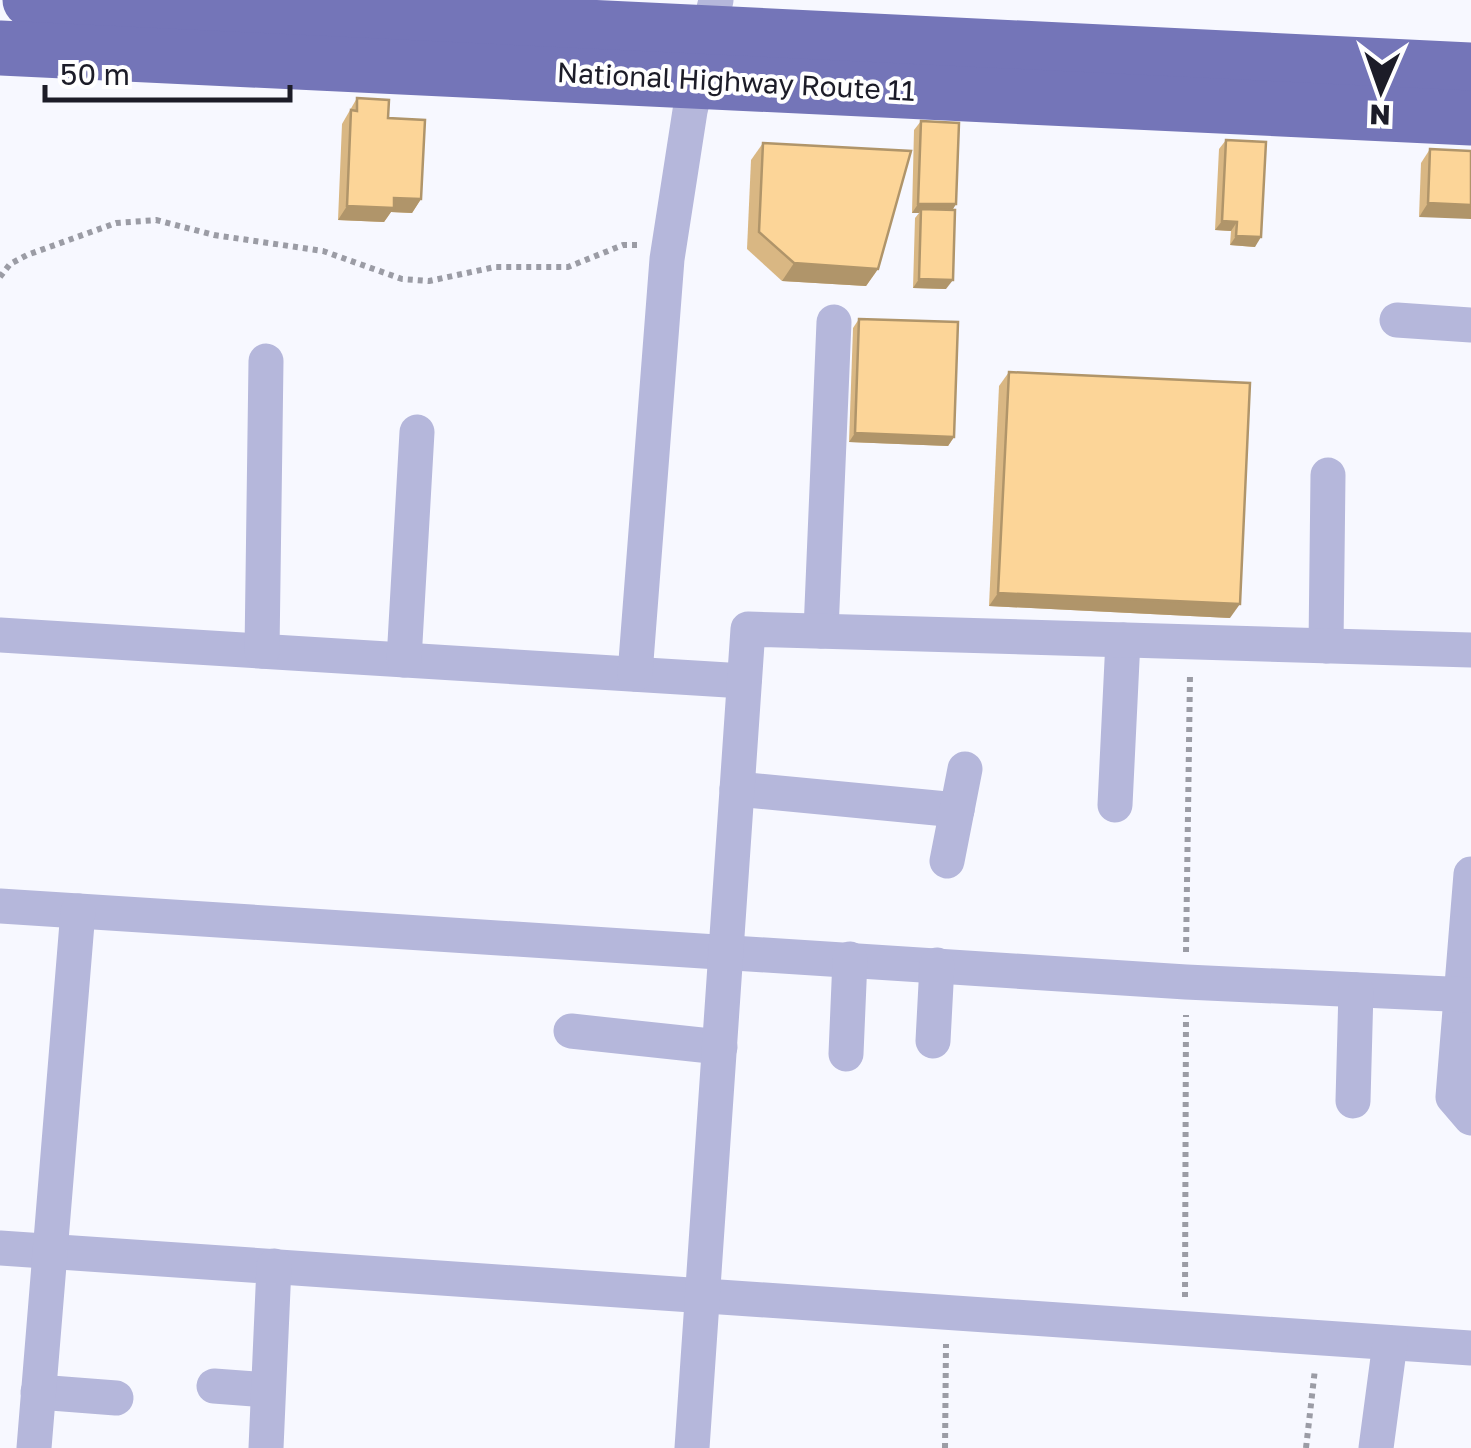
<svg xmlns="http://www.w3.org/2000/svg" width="1471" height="1448" viewBox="0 0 1471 1448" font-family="'Golos Text',sans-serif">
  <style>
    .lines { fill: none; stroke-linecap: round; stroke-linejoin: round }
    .path { stroke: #9b9ca5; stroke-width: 6; stroke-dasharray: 5 5; stroke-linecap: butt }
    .minor { stroke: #b5b7db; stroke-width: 35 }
    .trunk { stroke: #7475b8; stroke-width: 55 }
    .wall { fill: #d9b783 }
    .shaded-wall { fill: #b0956a }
    .building { fill: #fcd598; stroke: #b0956a; stroke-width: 2.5 }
    .labels { text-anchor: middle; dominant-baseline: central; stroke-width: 8; stroke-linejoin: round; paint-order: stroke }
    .street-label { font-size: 28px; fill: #1c1c28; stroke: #fff }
  </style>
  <rect width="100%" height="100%" fill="#f7f8ff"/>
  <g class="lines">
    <g class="path">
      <polyline points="0,277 10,264 27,255 116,223 156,220 214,235 323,251 402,279 429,281 495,267 568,267 623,245 638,245"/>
      <polyline points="1186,952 1190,675"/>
      <polyline points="1185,1297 1186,1015"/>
      <polyline points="945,1448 946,1344"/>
      <polyline points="1306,1448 1315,1369"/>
    </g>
    <g class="minor">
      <polyline points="1397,320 1471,325"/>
      <polyline points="821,631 834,322"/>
      <polyline points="0,635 744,681"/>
      <polyline points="1326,646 1328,475"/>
      <polyline points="262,651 266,361"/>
      <polyline points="404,660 417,432"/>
      <polyline points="635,674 667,259 690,111 716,0"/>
      <polyline points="737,789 957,810"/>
      <polyline points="1115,805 1123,640"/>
      <polyline points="947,861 965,769"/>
      <polyline points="1471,874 1453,1097 1471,1118"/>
      <polyline points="0,906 1186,982 1471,995"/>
      <polyline points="571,1031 720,1047"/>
      <polyline points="933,1041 937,965"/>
      <polyline points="846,1054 850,959"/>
      <polyline points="1353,1101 1356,990"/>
      <polyline points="0,1248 1471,1348"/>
      <polyline points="214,1386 268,1390"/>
      <polyline points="38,1392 116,1398"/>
      <polyline points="34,1448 78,911"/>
      <polyline points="266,1448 274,1266"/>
      <polyline points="692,1448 748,629 1471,650"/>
      <polyline points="1376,1448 1390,1343"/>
    </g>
    <g class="trunk">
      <polyline points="30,0 1471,70"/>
      <polyline points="0,48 1471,118"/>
    </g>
  </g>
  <g class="wall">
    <polygon points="357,98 388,118 421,199 412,213 391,212 384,222 338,220 342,124"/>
    <polygon points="921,121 956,204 952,210 946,289 913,288 915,218 919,213 912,213 914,130"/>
    <polygon points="1226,140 1255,247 1230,245 1231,231 1215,230 1219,149"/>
    <polygon points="763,143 878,269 866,286 782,281 747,249 751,160"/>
    <polygon points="1430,149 1471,151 1419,217 1421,163"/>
    <polygon points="859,319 954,437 948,446 849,442 853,328"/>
    <polygon points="1009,372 1230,618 989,606 999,386"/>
  </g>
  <g class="shaded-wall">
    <polygon points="394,198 421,199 412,213 391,212 384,222 338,220 347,206"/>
    <polygon points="1428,203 1471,205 1471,219 1419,217"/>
    <polygon points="918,204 956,204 950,214 921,209 919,213 912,213"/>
    <polygon points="1222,221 1237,222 1231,231 1215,230"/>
    <polygon points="1236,236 1261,237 1255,247 1230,245"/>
    <polygon points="794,263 878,269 866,286 782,281"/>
    <polygon points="919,279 953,280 946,289 913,288"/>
    <polygon points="855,433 954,437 948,446 849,442"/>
    <polygon points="998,593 1240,604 1230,618 989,606"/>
  </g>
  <g class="building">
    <polygon points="357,98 389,100 388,118 425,120 421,199 394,198 394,208 347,206 351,110 357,111"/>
    <polygon points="921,121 959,123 956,204 918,204"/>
    <polygon points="1226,140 1266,142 1261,237 1236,236 1237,222 1222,221"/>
    <polygon points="763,143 911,151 878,269 794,263 759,232"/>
    <polygon points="1430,149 1471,151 1471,205 1428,203"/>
    <polygon points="921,209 955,210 953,280 919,279"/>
    <polygon points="859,319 958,322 954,437 855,433"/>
    <polygon points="1009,372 1250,383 1240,604 998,593"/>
  </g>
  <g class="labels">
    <g class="street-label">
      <text transform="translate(736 81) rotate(3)">National Highway Route 11</text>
    </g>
  </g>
  <g transform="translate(1381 90) rotate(182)" stroke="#ffffff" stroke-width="8" paint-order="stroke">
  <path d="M0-8L18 38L0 25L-18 38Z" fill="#1c1c28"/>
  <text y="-15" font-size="28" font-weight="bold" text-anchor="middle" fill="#1c1c28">N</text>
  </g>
  <path d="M45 85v15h245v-15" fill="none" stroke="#1c1c28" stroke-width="5"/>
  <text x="60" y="85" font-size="30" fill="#1c1c28" stroke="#ffffff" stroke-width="8" paint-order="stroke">50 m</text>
</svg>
